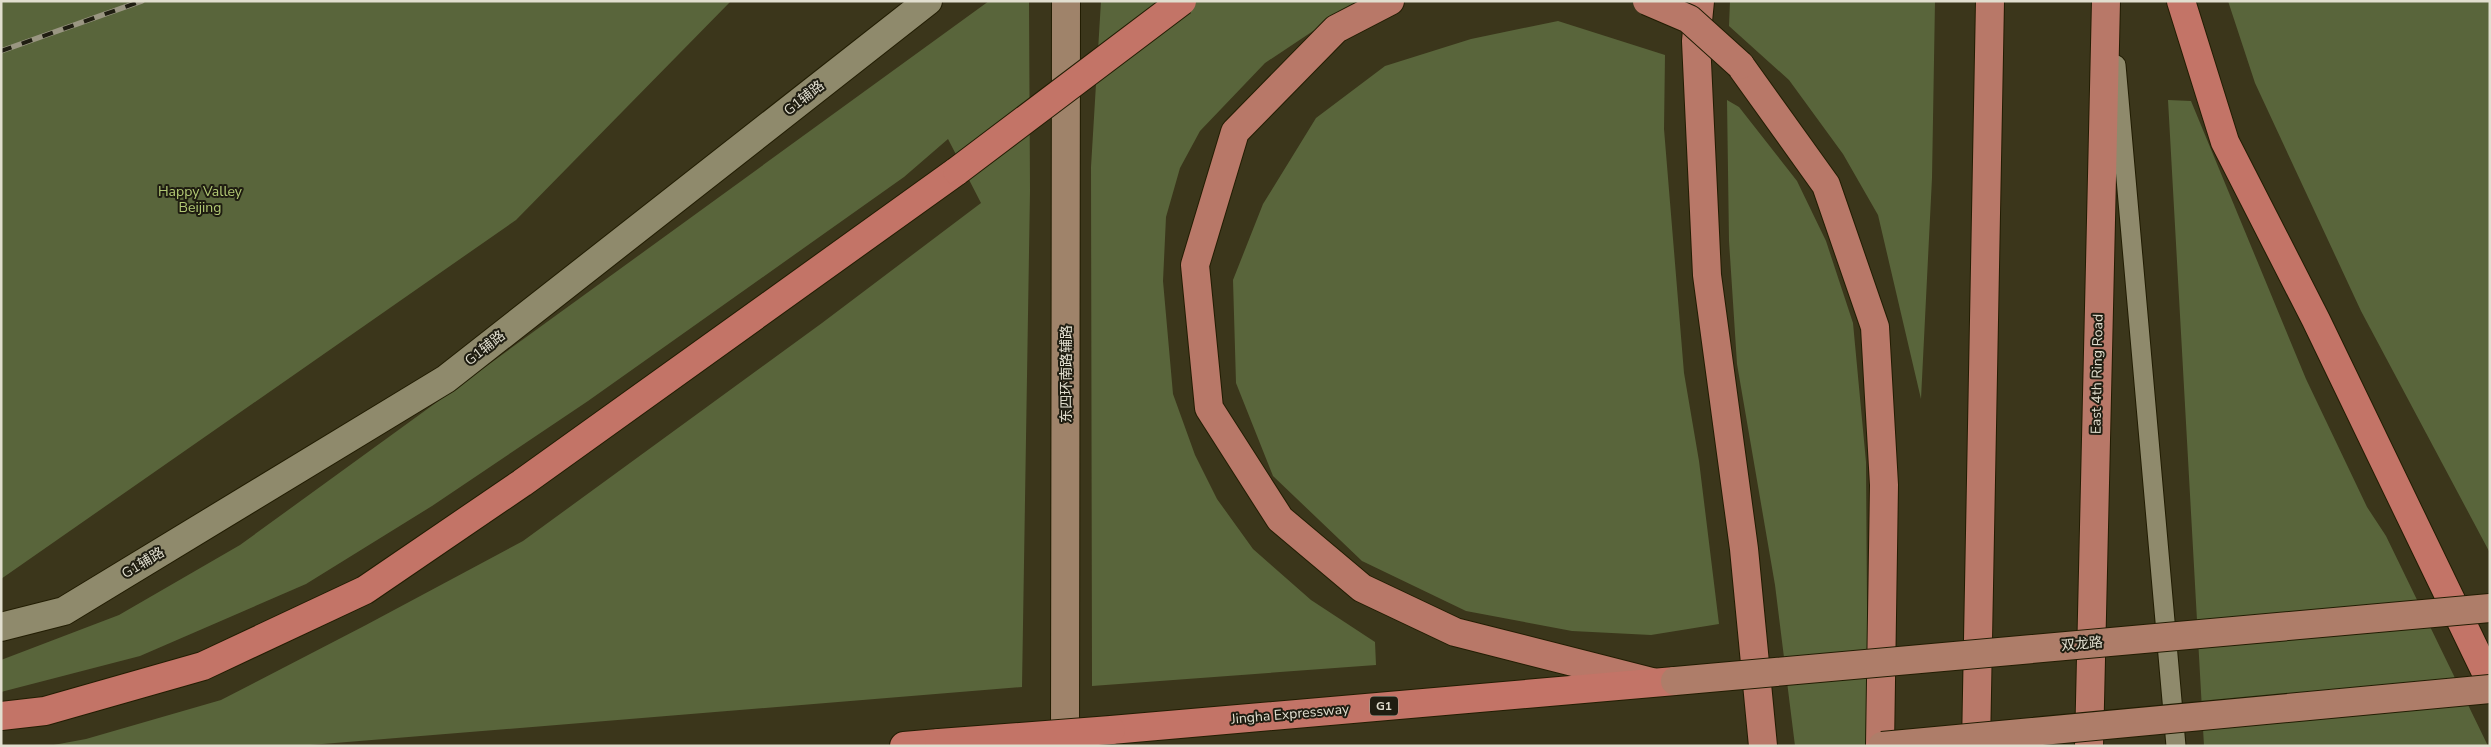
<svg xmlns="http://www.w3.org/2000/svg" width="2491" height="747" font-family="'Nunito Sans','Noto Sans SC',sans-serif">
<rect width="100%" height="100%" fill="#3b361b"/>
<path fill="#59653b" d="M1,1H731L516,220L1,579Z
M989,1L1029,2L1030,191L1022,687L298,746H48L86,739L221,700L366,625L523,541L822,323L981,203L948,139L904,177L588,401L432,506L306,584L140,656L1,692V660L119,615L240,545Z
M1101,1H1358L1265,63L1200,131L1180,168L1166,217L1163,281L1173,394L1195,455L1217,499L1253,549L1311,600L1375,642L1376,665L1092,686L1091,167Z
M1730,1H1935L1932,178L1921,399L1878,215L1843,154L1789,80L1729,26Z
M2228,1H2490V553L2361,311L2255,83Z
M1558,21L1665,55L1664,129L1684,373L1699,461L1719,624L1651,635L1572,631L1466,611L1362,561L1273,476L1236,383L1233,280L1263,204L1316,118L1385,66L1471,39Z
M1727,100L1739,107L1797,181L1826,241L1853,323L1866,462L1868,746H1795L1775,585L1737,364L1729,241Z
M2168,100L2191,101L2306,379L2367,507L2386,536L2488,746H2204Z"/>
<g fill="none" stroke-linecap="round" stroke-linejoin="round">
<defs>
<path id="service" d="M2116,65L2176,746"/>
<path id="tertiary" d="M1,627L64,611L446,379L928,1"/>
<path id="secondary" d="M1065,746L1066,1"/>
<path id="trunk" d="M1390,1L1336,29L1235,132L1195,265L1209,408L1280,519L1362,588L1455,632L1652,682
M1700,1L1696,41L1707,275L1744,549L1763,746
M1740,65L1826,185L1875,327L1884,485L1880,746
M1976,746L1990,1
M2089,746L2106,1"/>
<path id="motorway" d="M2181,1L2225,142L2316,320L2490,681
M1,716L45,711L203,666L365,590L522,483L957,171
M1111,730L1675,681
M904,746L939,743"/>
</defs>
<use href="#service" stroke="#221d03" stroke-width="21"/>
<use href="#tertiary" stroke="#221d03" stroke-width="30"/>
<use href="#secondary" stroke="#221d03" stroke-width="30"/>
<use href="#trunk" stroke="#221d03" stroke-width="30"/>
<use href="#motorway" stroke="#221d03" stroke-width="30"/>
<use href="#service" stroke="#8f8a6c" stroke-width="19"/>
<use href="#tertiary" stroke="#8f8a6c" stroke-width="28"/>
<use href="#secondary" stroke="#9f836a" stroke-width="28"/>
<use href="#trunk" stroke="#b87868" stroke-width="28"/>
<use href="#motorway" stroke="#c37467" stroke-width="28"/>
<defs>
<path id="rail" d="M1,51L142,1"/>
</defs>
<use href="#rail" stroke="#9a9682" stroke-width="5.5"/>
<use href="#rail" stroke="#1f1d11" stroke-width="4" stroke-dasharray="11" stroke-linecap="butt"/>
<defs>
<path id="primary-bridge" d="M1675,681L2490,608
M1882,746L2490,689"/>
<path id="trunk-bridge" d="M1647,1L1689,19L1740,65"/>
<path id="motorway-bridge" d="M957,171L1182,1
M939,743L1111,730"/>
</defs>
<use href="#primary-bridge" stroke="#221d03" stroke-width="30" stroke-linecap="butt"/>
<use href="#trunk-bridge" stroke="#221d03" stroke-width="30" stroke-linecap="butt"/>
<use href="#motorway-bridge" stroke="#221d03" stroke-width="30" stroke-linecap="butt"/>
<use href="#primary-bridge" stroke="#ae7d69" stroke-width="28"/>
<use href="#trunk-bridge" stroke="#b87868" stroke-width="28"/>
<use href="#motorway-bridge" stroke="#c37467" stroke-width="28"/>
</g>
<g text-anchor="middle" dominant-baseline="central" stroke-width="4" stroke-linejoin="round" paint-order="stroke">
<rect fill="#1f1d11" stroke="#a7a496" stroke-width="1" x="1370" y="696.5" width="28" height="19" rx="4"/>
<g font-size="12" font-weight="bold" fill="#e1decf">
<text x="1384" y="706">G1</text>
</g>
<g font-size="14" fill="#e1decf" stroke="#1f1d11">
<text transform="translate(804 98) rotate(-38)">G1辅路</text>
<text transform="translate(485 348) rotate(-38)">G1辅路</text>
<text transform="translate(1066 374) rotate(-90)">东四环南路辅路</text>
<text transform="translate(2097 374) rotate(-89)">East 4th Ring Road</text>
<text transform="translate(143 563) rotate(-31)">G1辅路</text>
<text transform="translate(2082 644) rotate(-5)">双龙路</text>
<text transform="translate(1290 714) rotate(-5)">Jingha Expressway</text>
</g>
<g font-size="14" fill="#b3ca75" stroke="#1f1d11">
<text x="200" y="191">Happy Valley<tspan x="200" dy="16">Beijing</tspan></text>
</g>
</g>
<rect width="2491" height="747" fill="none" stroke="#e1decf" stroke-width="5"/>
</svg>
